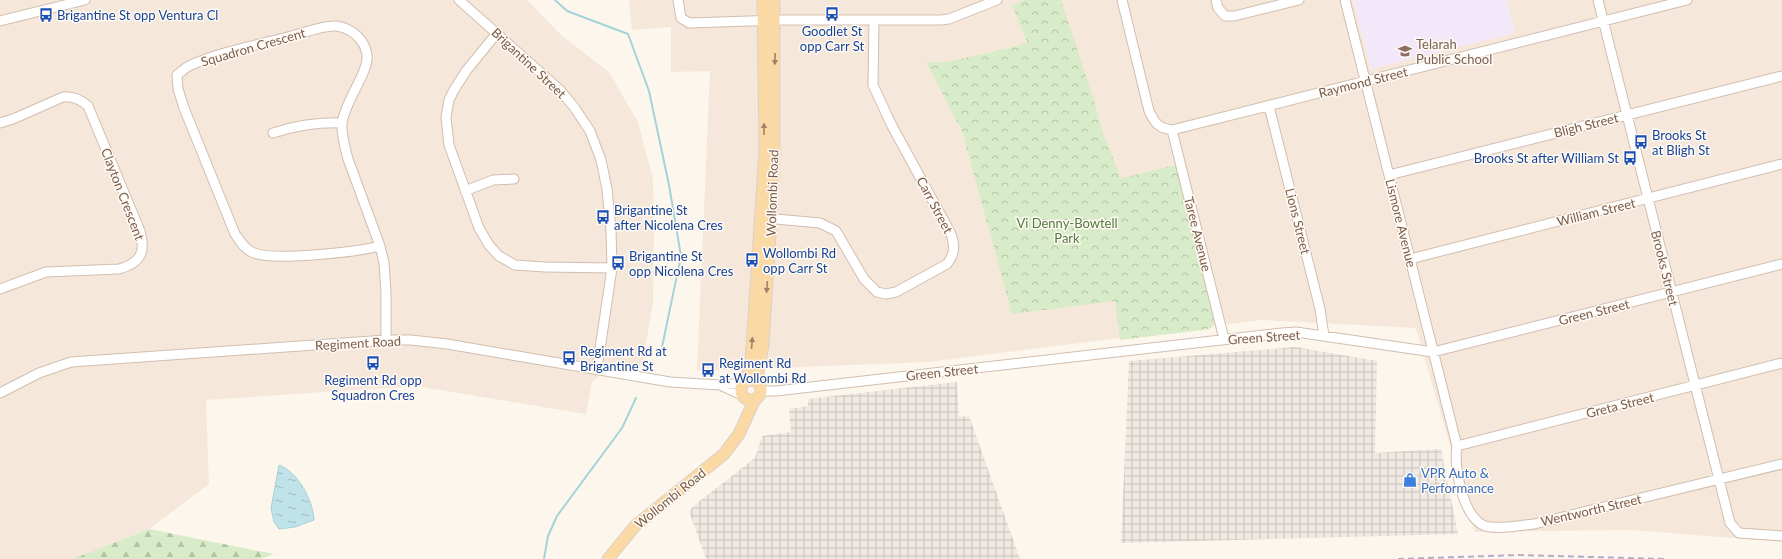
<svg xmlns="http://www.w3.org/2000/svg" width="1782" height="559" font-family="Lato,sans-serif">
<defs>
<pattern id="industrial-grid" width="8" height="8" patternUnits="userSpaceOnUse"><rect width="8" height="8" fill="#efe9e4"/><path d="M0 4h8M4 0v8" fill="none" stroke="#c7c0bb"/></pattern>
<pattern id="forest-firs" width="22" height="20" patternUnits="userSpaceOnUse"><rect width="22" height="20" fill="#d8ecc9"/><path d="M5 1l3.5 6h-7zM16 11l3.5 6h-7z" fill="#b4c2a5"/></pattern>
<pattern id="park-crowns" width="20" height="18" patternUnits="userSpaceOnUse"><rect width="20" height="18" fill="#d8ecc9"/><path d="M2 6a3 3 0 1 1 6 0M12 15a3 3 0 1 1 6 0" fill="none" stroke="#b4c2a5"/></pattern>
<pattern id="water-ripples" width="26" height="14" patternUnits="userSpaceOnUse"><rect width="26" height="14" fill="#bfe3e8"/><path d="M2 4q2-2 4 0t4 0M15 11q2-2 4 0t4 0" fill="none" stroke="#a0bbbe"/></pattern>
</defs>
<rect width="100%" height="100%" fill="#fdf6ec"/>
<path fill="#f5e8da" d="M0,0H527L561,35L609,72L638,122L653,179L654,229L653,303L642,366L614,362L592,382L586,414L416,386L206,400L209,484L149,529L74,559H0Z
M629,0H1782V542L1631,530L1475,532L1416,328L1262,320L928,362L697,371L710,71L671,72V27L632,30Z"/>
<path fill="url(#industrial-grid)" d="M1296,347L1377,361L1375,453L1441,449L1458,534L1121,543L1129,361Z
M957,382L959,417L969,416L1020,559H706L689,511L696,504L755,458L762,436L791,432L789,409L808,406V399Z"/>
<path fill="#f3e8fa" d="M1353,0H1507L1515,33L1371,69Z"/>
<path fill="url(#forest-firs)" d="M149,529L274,554L261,559H73Z"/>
<path fill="url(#park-crowns)" d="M1025,0H1061L1093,97L1102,131L1121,178L1176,165L1216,321L1210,329L1120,340L1115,301L1012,314L962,131L926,62H947L1013,47L1027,42L1012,5Z"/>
<path fill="url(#water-ripples)" stroke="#a5d3da" d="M279,465C298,472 313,500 314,520L295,527L279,529L274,522L271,508Z"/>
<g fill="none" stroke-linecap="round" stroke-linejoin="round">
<path stroke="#a5d3da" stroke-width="2" d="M555,0L567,11L628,34L649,91L669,185L681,256L662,347
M544,559L548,536L557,516L622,428L636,398"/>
<defs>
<path id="minor" d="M459,0L559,89L574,107L590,131L601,160L607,189L611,230L612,268L597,369
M678,0L681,18L689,23L781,20H941L949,19L997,0
M1122,0L1149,111C1155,123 1158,128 1172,130L1687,0
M1216,0L1218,8L1225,16H1234L1299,0
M1345,0L1457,446C1453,466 1463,518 1485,526C1498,530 1521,525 1534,524L1782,464
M1598,0L1730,523L1739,533L1782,536
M0,21L85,0
M497,33L466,71L454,90L449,100L446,117L449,145L479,228L489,245L499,256L515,265L545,267L612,268
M1269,106L1320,309L1324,336
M0,123L13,119L63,97C73,96 80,99 88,106L140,231C146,252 141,263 119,269L46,272L0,289
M1172,130L1224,339
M273,133C295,126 318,122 342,123
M1389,175L1782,76
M465,191L493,180L514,179
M765,218L820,223L836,231L864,279L877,292L886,294L896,292L947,264C955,254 955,246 951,234L891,124L873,85L874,20
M380,246C357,252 274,261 254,253C245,250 240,241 235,234L184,108L178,89L177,75C181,72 185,68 189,66C218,52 263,44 295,35C306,32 325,25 336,26C352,28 365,40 367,55C369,72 345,101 342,123C341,134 345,148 348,159L380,246L384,263L386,293V340
M1410,259L1782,164
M720,385L742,395
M761,391H776L1282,333L1296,332L1433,352L1782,264
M0,393L39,373L71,362L386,340H411L447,344L670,382L720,385L744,383
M1457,446L1782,363"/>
<path id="major" d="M741 390a10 10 0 1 1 20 0a10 10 0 1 1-20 0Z
M746,381L751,362L765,150L763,0
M759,385L758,372L763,344L771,219L774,150V0
M608,559L635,526L724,454L739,434L755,399"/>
</defs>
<use href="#minor" stroke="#d1beb0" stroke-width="11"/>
<use href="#major" stroke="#dad1cd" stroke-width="13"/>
<use href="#minor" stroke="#fff" stroke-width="9"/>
<use href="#major" stroke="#fbd9a5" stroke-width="11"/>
<path stroke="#b9a8c9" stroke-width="2" stroke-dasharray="6 4" stroke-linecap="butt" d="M1398,559L1519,555L1665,559"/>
</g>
<defs><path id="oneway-solid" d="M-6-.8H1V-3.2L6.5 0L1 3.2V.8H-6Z"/></defs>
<g fill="#a18267">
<use href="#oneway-solid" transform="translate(775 59) rotate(91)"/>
<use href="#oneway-solid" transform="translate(764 129) rotate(-90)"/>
<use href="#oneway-solid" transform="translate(767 287) rotate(94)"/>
<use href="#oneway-solid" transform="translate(752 343) rotate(-86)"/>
</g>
<defs>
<symbol id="bus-bare" viewBox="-9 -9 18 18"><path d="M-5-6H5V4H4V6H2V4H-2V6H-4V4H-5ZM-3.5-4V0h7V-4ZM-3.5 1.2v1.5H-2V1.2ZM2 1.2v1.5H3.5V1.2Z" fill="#1a4fb4" stroke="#fffaf3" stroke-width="2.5" paint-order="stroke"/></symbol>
<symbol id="school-bare" viewBox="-9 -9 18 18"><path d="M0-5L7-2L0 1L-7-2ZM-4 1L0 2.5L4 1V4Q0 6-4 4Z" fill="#8d6e63" stroke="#fffaf3" stroke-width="2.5" paint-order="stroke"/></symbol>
<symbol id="shop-bare" viewBox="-9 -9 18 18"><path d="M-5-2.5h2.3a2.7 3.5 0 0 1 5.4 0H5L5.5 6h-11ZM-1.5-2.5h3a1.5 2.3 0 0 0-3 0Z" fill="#3f7fe0" stroke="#fffaf3" stroke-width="2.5" paint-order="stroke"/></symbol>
</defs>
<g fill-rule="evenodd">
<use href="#bus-bare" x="822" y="4" width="20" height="20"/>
<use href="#bus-bare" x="36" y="5" width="20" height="20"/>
<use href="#school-bare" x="1395" y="41" width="20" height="20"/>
<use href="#bus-bare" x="1631" y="132" width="20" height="20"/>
<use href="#bus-bare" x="1620" y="148" width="20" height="20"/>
<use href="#bus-bare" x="593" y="207" width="20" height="20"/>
<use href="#bus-bare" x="742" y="250" width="20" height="20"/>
<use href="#bus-bare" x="608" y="253" width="20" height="20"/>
<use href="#bus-bare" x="559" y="348" width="20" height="20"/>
<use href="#bus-bare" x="363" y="353" width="20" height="20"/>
<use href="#bus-bare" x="698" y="360" width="20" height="20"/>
<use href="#shop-bare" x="1400" y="470" width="20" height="20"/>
</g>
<g text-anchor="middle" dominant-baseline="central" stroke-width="3" stroke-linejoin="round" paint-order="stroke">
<g font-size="13" fill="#164399" stroke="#fffaf3" text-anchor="start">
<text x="57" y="15">Brigantine St opp Ventura Cl</text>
<text x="832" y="31" text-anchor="middle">Goodlet St<tspan x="832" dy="15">opp Carr St</tspan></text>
<text x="1652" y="135">Brooks St<tspan x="1652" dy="15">at Bligh St</tspan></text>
<text x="1619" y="158" text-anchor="end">Brooks St after William St</text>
<text x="614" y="210">Brigantine St<tspan x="614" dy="15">after Nicolena Cres</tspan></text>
<text x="763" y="253">Wollombi Rd<tspan x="763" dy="15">opp Carr St</tspan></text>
<text x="629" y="256">Brigantine St<tspan x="629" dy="15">opp Nicolena Cres</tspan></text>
<text x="580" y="351">Regiment Rd at<tspan x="580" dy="15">Brigantine St</tspan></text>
<text x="719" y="363">Regiment Rd<tspan x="719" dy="15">at Wollombi Rd</tspan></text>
<text x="373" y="380" text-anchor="middle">Regiment Rd opp<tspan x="373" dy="15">Squadron Cres</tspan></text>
</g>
<g font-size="13" fill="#785e54" stroke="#fffaf3" text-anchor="start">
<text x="1416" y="44">Telarah<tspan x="1416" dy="15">Public School</tspan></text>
</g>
<g font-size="13" fill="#7a5c4d" stroke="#fffaf3">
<text transform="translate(253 47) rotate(-16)">Squadron Crescent</text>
<text transform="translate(529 63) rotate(43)">Brigantine Street</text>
<text transform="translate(1363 82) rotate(-14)">Raymond Street</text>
<text transform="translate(1586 125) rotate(-14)">Bligh Street</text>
<text transform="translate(772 193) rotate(-88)">Wollombi Road</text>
<text transform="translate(123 194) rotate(69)">Clayton Crescent</text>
<text transform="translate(935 205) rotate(62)">Carr Street</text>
<text transform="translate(1596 212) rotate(-14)">William Street</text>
<text transform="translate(1298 221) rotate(76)">Lions Street</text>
<text transform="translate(1401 223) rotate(76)">Lismore Avenue</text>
<text transform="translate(1198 234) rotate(76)">Taree Avenue</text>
<text transform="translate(1665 268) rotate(76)">Brooks Street</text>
<text transform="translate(1594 312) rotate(-14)">Green Street</text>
<text transform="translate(1264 337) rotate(-4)">Green Street</text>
<text transform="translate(358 343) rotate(-3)">Regiment Road</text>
<text transform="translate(942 372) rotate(-6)">Green Street</text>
<text transform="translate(1620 405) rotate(-14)">Greta Street</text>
<text transform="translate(670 498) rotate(-39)">Wollombi Road</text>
<text transform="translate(1591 510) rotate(-13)">Wentworth Street</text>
</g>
<g font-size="13" fill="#537a41" stroke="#fffaf3">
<text x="1067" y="223">Vi Denny-Bowtell<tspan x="1067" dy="15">Park</tspan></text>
</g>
<g font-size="13" fill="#366cbe" stroke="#fffaf3" text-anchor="start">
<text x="1421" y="473">VPR Auto &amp;<tspan x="1421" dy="15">Performance</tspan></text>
</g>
</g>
</svg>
